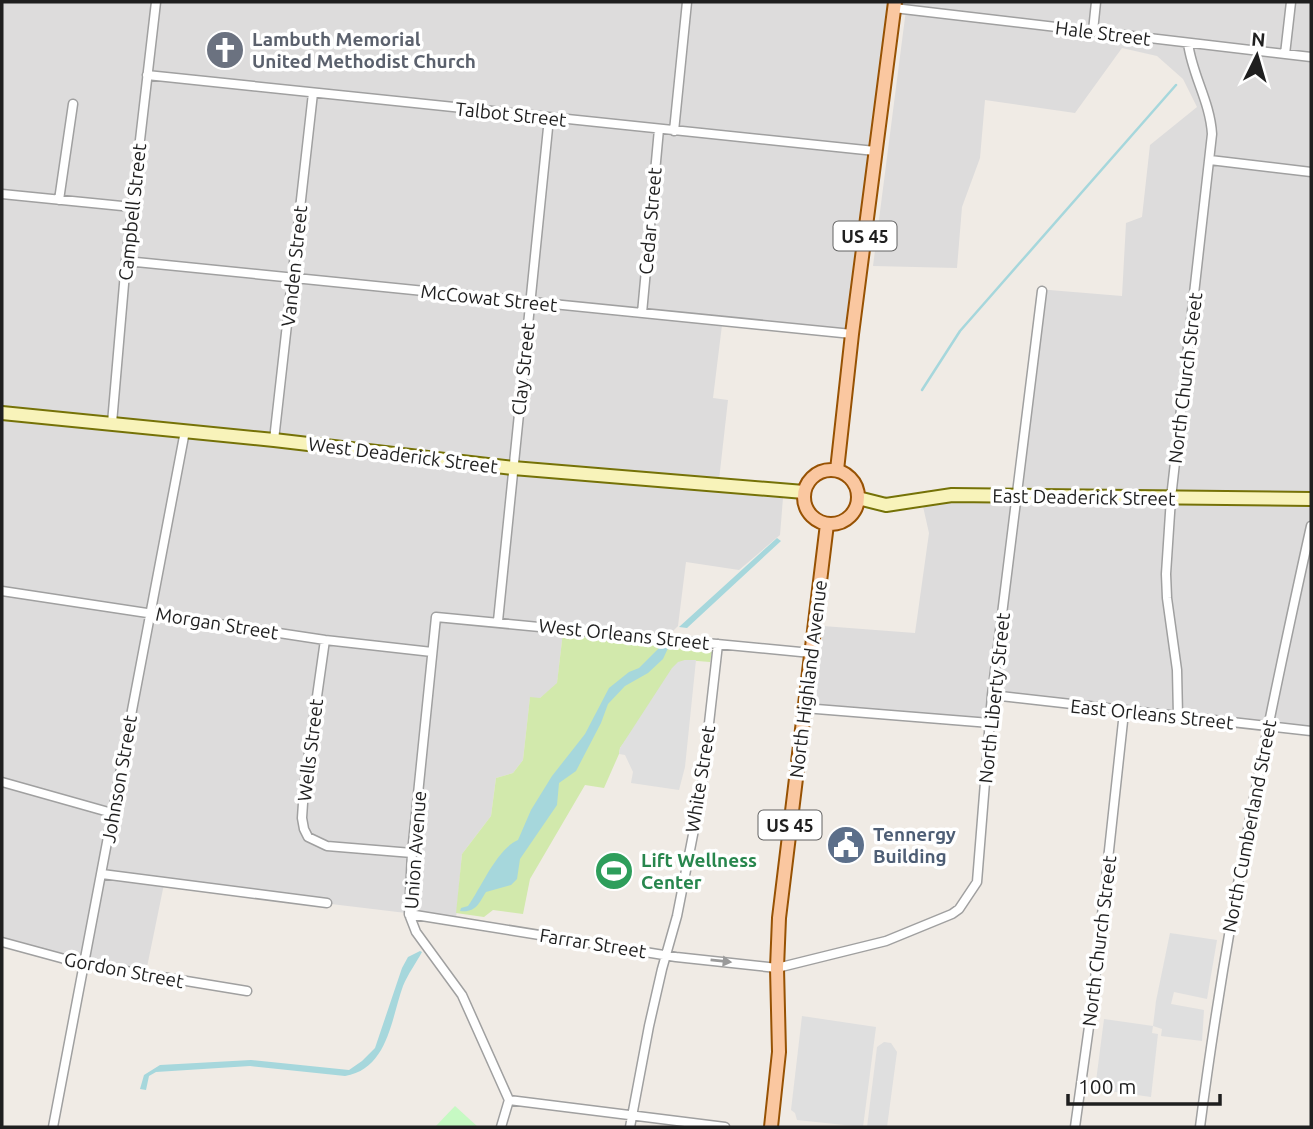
<svg xmlns="http://www.w3.org/2000/svg" width="1313" height="1129" font-family="Ubuntu,sans-serif">
<rect width="100%" height="100%" fill="#f0ebe5"/>
<path fill="#dddcdc" d="M2,2H889L846,330L723,317L713,398L728,400L719,480L2,409Z
M907,2H1311V729L990,690L986,722L815,705L823,626L915,633L929,533L922,502L1013,498L1037,289L1122,296L1126,223L1142,217L1150,145L1197,107L1183,79L1157,56L1122,48L1075,113L985,100L980,158L962,207L957,268L873,266Z
M2,419L783,498L780,535L739,570L686,562L678,626L661,643L563,632L557,684L540,698H530L523,760L513,773L496,778L491,816L462,854L456,919L164,884L146,972L78,958L2,937Z"/>
<path fill="#d2e9ac" d="M563,632L705,646L712,652L710,662L685,660L620,748L619,754L604,788L585,785L530,879L523,914L493,910L484,917L456,913L462,854L491,816L496,778L513,773L523,760L530,697L540,698L557,683Z"/>
<path fill="#c6f9c3" d="M455,1106L478,1127H435Z"/>
<path fill="#dfdfdf" d="M685,660H696L685,767L679,790L631,783L633,772L625,755L619,754L620,748L672,668L678,662Z
M1170,933L1217,940L1207,999L1174,992L1171,1004L1204,1010L1202,1041L1161,1036L1162,1029L1153,1026L1152,1033L1158,1034L1151,1097L1095,1089L1104,1019L1153,1026L1156,1001Z
M802,1016L876,1027L863,1127L797,1120L795,1113L791,1110Z
M884,1042L891,1043L897,1052L887,1127H867L877,1047Z"/>
<path fill="#a6d7dc" d="M777,538L781,541L687,628L679,627Z
M662,645L669,646L663,659L648,673L625,686L608,704L601,723L576,771L559,783L557,805L520,859L517,879L511,885L486,892C479,903 476,913 460,911L461,908L468,906C482,886 497,849 518,840L531,810L552,776L585,734L609,688L629,672L639,668Z
M420,951L422,952C416,963 408,974 403,986C391,1019 388,1069 345,1076L250,1066L156,1072L149,1076L146,1090L140,1089L144,1075L160,1065L251,1060L349,1070L362,1061L375,1048L402,968L408,957Z"/>
<g fill="none" stroke-linecap="round" stroke-linejoin="round">
<path stroke="#a6d7dc" stroke-width="2.5" d="M922,390L960,331L1176,85"/>
<defs>
<path id="street" d="M894,8L1311,57
M1093,31L1096,2
M1285,54L1291,2
M147,75L875,151
M674,131L687,2
M1210,160L1311,172
M2,194L132,207
M59,200L73,104
M126,261L852,334
M642,313L659,129
M112,423L126,261L156,2
M274,440L313,93
M2,591L325,640L432,652
M498,621L549,118
M325,640L304,788L302,818L304,829L308,837L327,846L412,853
M992,695L1311,731
M804,708L990,723
M1178,716L1177,670L1167,598L1166,574L1171,498L1212,134C1210,101 1192,75 1188,43
M2,782L112,813
M102,874L327,903
M409,914L676,957L777,968L886,941L952,914L959,909L977,882L992,695L1042,291
M2,942L83,964L247,991
M509,1100L462,995L416,932L409,914L412,853L436,617L811,653
M509,1100L725,1127
M53,1127L185,431
M501,1127L509,1100
M630,1127L649,1026L662,969L677,916L701,794L718,644
M1075,1127L1093,998L1124,712
M1200,1127C1226,925 1267,725 1311,526"/>
<path id="secondary" d="M2,413L274,440L513,468L804,492
M858,498L886,505L952,495L1311,499"/>
<path id="primary" d="M804 497a27 27 0 1 1 54 0a27 27 0 1 1-54 0Z
M837,470L852,334L895,2
M771,1127L779,1052L777,968L779,918L827,524"/>
</defs>
<use href="#street" stroke="#a0a0a0" stroke-width="11"/>
<use href="#secondary" stroke="#757207" stroke-width="16"/>
<use href="#primary" stroke="#975203" stroke-width="16"/>
<use href="#street" stroke="#fff" stroke-width="8"/>
<use href="#secondary" stroke="#f8f3ba" stroke-width="12"/>
<use href="#primary" stroke="#fac7a0" stroke-width="12"/>
</g>
<defs><path id="oneway-solid" d="M-6-.8H1V-3.2L6.5 0L1 3.2V.8H-6Z" transform="scale(1.75)"/></defs>
<use fill="#9a9a9a" href="#oneway-solid" transform="translate(721 961) rotate(6)"/>
<defs>
<symbol id="church-disc" viewBox="-11 -11 22 22"><circle r="9.5" fill="#6b7280" stroke="#fff"/><path d="M-1.2-6h2.4v3.5h3.3v2.4h-3.3V6h-2.4V-.1h-3.3v-2.4h3.3Z" fill="#fff"/></symbol>
<symbol id="civic-disc" viewBox="-11 -11 22 22"><circle r="9.5" fill="#5c6f8a" stroke="#fff"/><path d="M-.6-6.5H3V-4.5H.6V-3L4-1V1h2V6H-6V1h2V-1L-.6-3ZM-1.2 2.5V6h2.4V2.5Z" fill="#fff"/></symbol>
<symbol id="stadium-disc" viewBox="-11 -11 22 22"><circle r="9.5" fill="#2e9e5b" stroke="#fff"/><path d="M0-5a6.5 5 0 1 0 0 10a6.5 5 0 1 0 0-10ZM-3.5-1.8h7v3.6h-7Z" fill="#fff"/></symbol>
</defs>
<g fill-rule="evenodd">
<use href="#church-disc" x="203" y="28" width="44" height="44"/>
<use href="#civic-disc" x="824" y="823" width="44" height="44"/>
<use href="#stadium-disc" x="592" y="849" width="44" height="44"/>
</g>
<g text-anchor="middle" dominant-baseline="central" stroke-width="7" stroke-linejoin="round" paint-order="stroke">
<g fill="#fff" stroke="#626262" stroke-width="2">
<rect x="833.5" y="221.5" width="63" height="29" rx="5"/>
<rect x="758.5" y="810.5" width="63" height="29" rx="5"/>
</g>
<g font-size="18" font-weight="bold" fill="#1f1f1f">
<text x="865" y="236">US 45</text>
<text x="790" y="825">US 45</text>
</g>
<g font-size="19" fill="#1f1f1f" stroke="#fff">
<text transform="translate(1103 33) rotate(7)">Hale Street</text>
<text transform="translate(511 114) rotate(6)">Talbot Street</text>
<text transform="translate(132 212) rotate(-84)">Campbell Street</text>
<text transform="translate(650 221) rotate(-85)">Cedar Street</text>
<text transform="translate(294 266) rotate(-84)">Vanden Street</text>
<text transform="translate(489 298) rotate(6)">McCowat Street</text>
<text transform="translate(523 369) rotate(-84)">Clay Street</text>
<text transform="translate(1185 378) rotate(-83)">North Church Street</text>
<text transform="translate(403 455) rotate(7)">West Deaderick Street</text>
<text transform="translate(1084 497) rotate(1)">East Deaderick Street</text>
<text transform="translate(217 623) rotate(9)">Morgan Street</text>
<text transform="translate(624 634) rotate(6)">West Orleans Street</text>
<text transform="translate(808 679) rotate(-83)">North Highland Avenue</text>
<text transform="translate(994 698) rotate(-84)">North Liberty Street</text>
<text transform="translate(1152 714) rotate(6)">East Orleans Street</text>
<text transform="translate(310 750) rotate(-83)">Wells Street</text>
<text transform="translate(119 779) rotate(-80)">Johnson Street</text>
<text transform="translate(700 779) rotate(-81)">White Street</text>
<text transform="translate(1249 826) rotate(-79)">North Cumberland Street</text>
<text transform="translate(415 850) rotate(-86)">Union Avenue</text>
<text transform="translate(1099 941) rotate(-83)">North Church Street</text>
<text transform="translate(593 943) rotate(9)">Farrar Street</text>
<text transform="translate(124 970) rotate(11)">Gordon Street</text>
</g>
<g font-size="19" font-weight="bold" fill="#5b616d" stroke="#fff" text-anchor="start">
<text x="252" y="39">Lambuth Memorial<tspan x="252" dy="22">United Methodist Church</tspan></text>
</g>
<g font-size="19" font-weight="bold" fill="#4e5e75" stroke="#fff" text-anchor="start">
<text x="873" y="834">Tennergy<tspan x="873" dy="22">Building</tspan></text>
</g>
<g font-size="19" font-weight="bold" fill="#27864d" stroke="#fff" text-anchor="start">
<text x="641" y="860">Lift Wellness<tspan x="641" dy="22">Center</tspan></text>
</g>
</g>
<rect width="1313" height="1129" fill="none" stroke="#1f1f1f" stroke-width="7"/>
<g transform="translate(1257 56) rotate(5)" stroke="#ffffff" stroke-width="5" paint-order="stroke">
<path d="M0-5L12 26L0 18L-12 26Z" fill="#1f1f1f"/>
<text y="-10" font-size="19" font-weight="bold" text-anchor="middle" fill="#1f1f1f">N</text>
</g>
<path d="M1068 1094v10h152v-10" fill="none" stroke="#1f1f1f" stroke-width="3.5"/>
<text x="1078" y="1094" font-size="21" fill="#1f1f1f" stroke="#ffffff" stroke-width="5" paint-order="stroke">100 m</text>
</svg>
